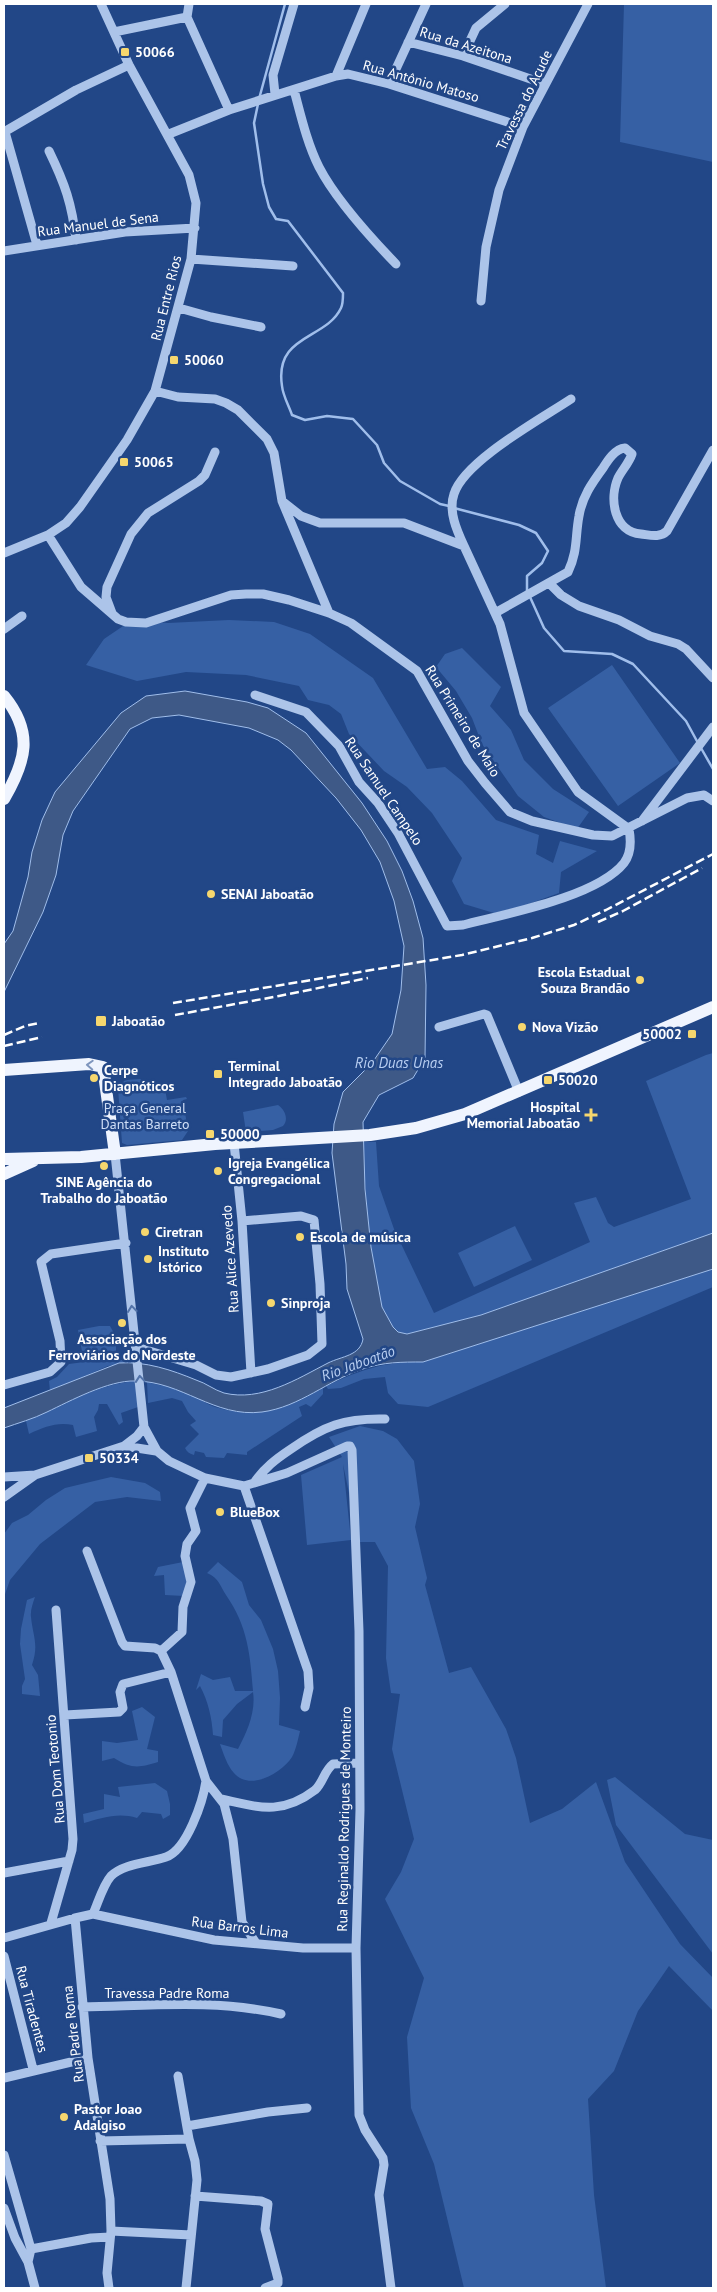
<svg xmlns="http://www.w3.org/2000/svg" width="717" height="2292" font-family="'PT Sans',sans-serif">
<rect width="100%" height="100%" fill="#224787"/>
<path fill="#3660a4" d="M624,4H713V162L620,142Z
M132,620L168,623L229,620L274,622L310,634L373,678L427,769L445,767L462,781L496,820L539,835L536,854L553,863L560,841L597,851L561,872L559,893L520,907L494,913L464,904L452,881L462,858L432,813L407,787L384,771L349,734L341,714L329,705L308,700L299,686L246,675L186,672L137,681L86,665L104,639Z
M462,648L501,687L490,706L511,730L524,760L553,789L589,812L577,829L544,817L518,796L482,744L472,718L456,691L436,667L445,654Z
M612,665L680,763L618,806L548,708Z
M713,1053V1233L481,1315L407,1334C400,1333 395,1331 390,1325C380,1311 379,1293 376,1277C368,1232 364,1188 364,1142H376L379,1186L394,1229L434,1313L590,1242L574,1203L596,1197L608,1223L614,1227L691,1199L646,1081L706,1055Z
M140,1079L165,1089L167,1100L186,1097L187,1099L183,1100L188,1131L182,1140L127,1145L122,1143L118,1088L125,1080Z
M278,1105C285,1110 289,1119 283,1126L273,1130L246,1132L243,1112Z
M515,1226L532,1260L474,1287L458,1253Z
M713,1269V1287L428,1407L398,1404L388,1393L385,1377L364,1379L341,1388L328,1389L326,1386C363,1369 382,1362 423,1362Z
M99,1326H110L116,1337V1355L119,1360H133L134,1362L108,1366L50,1391L49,1381L57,1377L69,1364L84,1362L78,1330Z
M136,1381L138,1407L121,1413L123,1422L119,1425L107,1404H99L98,1410L94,1417L97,1431L76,1437L73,1425C56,1422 45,1427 29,1434L26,1421C61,1406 97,1384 136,1381Z
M147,1382C163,1386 180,1389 195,1396C202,1400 208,1405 215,1407C255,1420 288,1406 323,1388V1394L311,1407L306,1404L299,1407L302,1416L247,1452V1455L227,1453L224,1458L206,1457L204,1453L195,1451L194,1455C190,1454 187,1452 185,1448L199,1434L190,1425L196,1421L188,1412L182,1401L172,1398L148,1403Z
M360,1426L383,1431L397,1439L414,1461L420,1504L415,1527L427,1578L425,1585L449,1673L471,1667L506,1729L516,1758L530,1823L562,1809L596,1782L625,1862L680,1944L713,1978V2011L669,1966L638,2011L614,2071L588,2099L594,2195L606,2288H464L434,2164L411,2108L407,2037L424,1978L385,1899L401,1872L414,1839L392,1749L400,1694L391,1693L386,1658L388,1566L375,1542H359L343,1464L351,1540L307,1545L301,1475L342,1457L329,1437Z
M111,1477L145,1483L160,1492L161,1501L127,1497L95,1502L40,1544L10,1580L4,1597V1534L12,1523L28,1515L46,1500L65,1488Z
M183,1562L188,1581L184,1596L165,1595L164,1575L154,1576L158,1567Z
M218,1562L242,1582L249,1605L261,1620L273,1649L278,1671L280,1698L279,1725L300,1731C298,1739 296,1750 292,1757C283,1771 259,1786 242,1779C229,1773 224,1755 220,1744L238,1749C247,1732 256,1712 253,1692L237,1704L223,1720L222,1737L213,1735C212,1718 208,1701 200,1686L196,1690L201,1674L213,1680L230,1677L235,1691H253C250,1654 248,1627 226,1595C220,1586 219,1578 207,1573Z
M35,1597C33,1603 30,1611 31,1617C33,1637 39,1644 32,1665L38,1675L40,1696L22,1694V1686L25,1679L20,1644L21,1629L27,1600Z
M142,1707L155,1717L147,1749L158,1751V1762C139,1768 131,1769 114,1758L102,1761V1741L117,1743L138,1740L132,1711Z
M615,1777L685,1834L713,1840V1954L616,1825L607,1780Z
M155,1783L167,1791L170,1804V1815L163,1819L161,1814L142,1812L137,1818C118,1812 102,1818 84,1823L83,1814L104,1809V1794L120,1797L118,1787Z"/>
<path fill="#3e5987" stroke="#a0beeb" d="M185,691L247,702L268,708L306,733L362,803L387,841L402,871L413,901L423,938L426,985L425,1058L413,1078L379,1095L363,1122L365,1189L371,1247L382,1307L393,1327L398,1332L407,1334L481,1315L713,1233V1269L423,1362C402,1362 383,1362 363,1369C328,1380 300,1407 262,1412C214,1418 182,1381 135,1381C109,1380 70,1401 47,1412C33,1419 18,1423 4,1428V1408L119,1363C145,1361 172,1370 196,1380C206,1383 214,1390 224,1393C261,1402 297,1379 328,1363C342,1356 360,1356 363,1339L347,1289L346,1264L332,1153L334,1124L343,1092L372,1063L392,1034L401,990L404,946L394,901L380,862L361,830L336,798L291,750L278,740L249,728L179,715L152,718L130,729L73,811L63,835L56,875L43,912L4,992V944L13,931L28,877L32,852L42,820L55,792L121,713L146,696Z"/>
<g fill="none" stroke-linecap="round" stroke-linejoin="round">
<path stroke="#a0beeb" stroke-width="2.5" d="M259,99L285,4
M258,104L254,123L263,184L269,207L276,219L288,221L343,293C343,298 343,304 341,308C326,340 274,334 282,386C283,396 289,406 292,415L305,420L327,416L353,419L377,445L384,463L400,481L440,504L449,506
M454,508L519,525L536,533L548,551L542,563L527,576V592
M530,597L544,628L564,651L612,654L633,664L686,721L698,743
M701,748L713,769"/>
<path stroke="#acc4e9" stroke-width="9" d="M187,17L189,4
M114,32L187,17L229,110
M408,42L463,56L545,84
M463,56L476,28L505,4
M336,76L366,4
M389,84L426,4
M294,90C301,116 307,143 319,167C336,200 370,237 396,264
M275,94L273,75L294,4
M4,132L76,90L129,65
M5,132L37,245
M169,134L229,110L336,76L348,74L389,84L523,127
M49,151C65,184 72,204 76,240
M4,251L125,232L195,228
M191,259L293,266
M481,301L486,247L499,190L523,127L588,4
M179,308L211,317L261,327
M155,391L178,397L215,399L226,403L238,410L267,439L274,453L282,501L329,613
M48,535L81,587L118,619L126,622L146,623L231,595L246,594H263L289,600L329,613L351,623L417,671L468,761L485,783L510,812L532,821L593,835L612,836L687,798L704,795L713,801
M464,546C457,531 448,511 454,494C464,461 541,419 571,399
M4,553L48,535L66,523L80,507L127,440L155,391L191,259L196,203L189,175L129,65L101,4
M549,583L561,595L579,606L619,620L650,636L678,644L686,649L713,678
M112,613L106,597L107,587L131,534L148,513L199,481L205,475L215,452
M495,613L568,572C578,551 575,537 579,516C582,497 592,483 603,468C608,460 615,449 625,448L632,454C629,463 622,470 618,478C609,499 614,532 641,534C650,535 660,538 667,531L713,450
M4,629L22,616
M255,695L306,712L339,746L359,782L378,803L398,833L447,926L463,925C505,914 597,897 624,863C631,854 631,840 629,829L578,792L524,713L500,624L464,546L404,523H320L301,516L282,501
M642,821L713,727
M439,1027L484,1014L487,1015L519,1092
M234,1143L242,1221L251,1373
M115,1154L144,1427L157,1451L169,1461L205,1478L244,1486L287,1473L347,1446H350L352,1450L359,1631L360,1810L356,1948L359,2115L365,2130L383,2158L384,2165L379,2195L391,2288
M136,1347L196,1365L216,1375L231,1377L268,1369L308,1355L322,1344L320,1284L314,1220L301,1216L242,1221
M4,1385L50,1372L61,1362L60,1341L41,1262L51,1254L126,1243
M124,1446L156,1451
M4,1477L35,1475
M254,1483C264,1468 276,1459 291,1449C324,1426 344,1418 385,1419
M244,1486L308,1671L309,1688L305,1707
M4,1497L35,1475L124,1446L137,1436L144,1427
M87,1551L122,1642L125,1646L155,1648L161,1651L171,1672L206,1781L224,1804L233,1839L242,1922L256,1943
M161,1651L182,1632L183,1607L191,1582L185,1556L187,1544L196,1531L190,1508L205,1478
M65,1715L119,1712L123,1708L120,1692L123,1684L171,1672
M221,1799C258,1807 281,1816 315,1790C323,1783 324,1771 333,1764L359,1763
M4,1873L69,1861
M93,1914L214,1940L303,1948H356
M51,1923L72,1850L73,1839L56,1610
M4,1938L75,1918
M4,1956L33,2069
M82,2007C149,2006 215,1999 281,2014
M178,2076L189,2139L195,2161L197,2180L186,2288
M4,2078L88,2058
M187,2126L268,2112L307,2108
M100,2141L189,2139
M4,2155L31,2249L28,2262L35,2288
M195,2196L261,2201L268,2204L265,2229L278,2279V2283L265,2288
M4,2208L15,2238L28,2262
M111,2231L191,2235
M31,2249L91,2238L110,2237
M109,2288L107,2273L111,2231L110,2199L88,2058L75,1918L93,1914C98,1903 103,1885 111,1876C124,1863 150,1863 166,1857C187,1850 203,1801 206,1781"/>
<path stroke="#eff4fe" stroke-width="12" d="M4,696C34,733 26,761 4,799
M4,1070L89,1064L103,1067L115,1154
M4,1159L81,1157L215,1144L370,1135L416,1128L465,1114L713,1007
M4,1174L33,1161"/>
<path stroke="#fff" stroke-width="2.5" stroke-dasharray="9 4" stroke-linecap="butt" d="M598,922L623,911L702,868
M173,1003L462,955L532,938L574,925L606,910L713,854
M175,1015L279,996L368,978
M4,1035L25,1026L39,1023
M4,1046L42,1037"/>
</g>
<defs><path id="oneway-chevron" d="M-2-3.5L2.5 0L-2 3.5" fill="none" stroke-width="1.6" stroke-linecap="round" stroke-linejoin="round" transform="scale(1.25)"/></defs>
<use stroke="#7e95bd" href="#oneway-chevron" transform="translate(90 1065) rotate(-177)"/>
<g stroke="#5273a9">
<use href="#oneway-chevron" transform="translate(132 1309) rotate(-96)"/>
<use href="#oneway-chevron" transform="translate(140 1379) rotate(-95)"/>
</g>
<g fill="#f6d76e" stroke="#224787" stroke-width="2">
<rect x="120" y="47" width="10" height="10" rx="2.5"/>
<rect x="169" y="355" width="10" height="10" rx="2.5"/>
<rect x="119" y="457" width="10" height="10" rx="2.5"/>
<circle cx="211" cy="894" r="5"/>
<circle cx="640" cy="980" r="5"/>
<rect x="95" y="1015" width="12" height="12" rx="2.5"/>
<circle cx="522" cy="1027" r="5"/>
<rect x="687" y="1029" width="10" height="10" rx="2.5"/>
<rect x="213" y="1069" width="10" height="10" rx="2.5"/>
<circle cx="94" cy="1078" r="5"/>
<rect x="543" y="1075" width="10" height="10" rx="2.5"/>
<path d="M588.5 1107.5h5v5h5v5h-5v5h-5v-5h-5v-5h5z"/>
<rect x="205" y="1129" width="10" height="10" rx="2.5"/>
<circle cx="104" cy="1166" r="5"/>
<circle cx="218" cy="1171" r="5"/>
<circle cx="145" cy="1232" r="5"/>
<circle cx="300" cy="1237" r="5"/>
<circle cx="148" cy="1259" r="5"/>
<circle cx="271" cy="1303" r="5"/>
<circle cx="122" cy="1323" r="5"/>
<rect x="84" y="1453" width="10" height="10" rx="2.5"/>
<circle cx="220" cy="1512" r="5"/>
<circle cx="64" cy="2117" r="5"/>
</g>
<g text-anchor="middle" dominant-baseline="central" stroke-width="5" stroke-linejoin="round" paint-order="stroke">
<g font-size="14" fill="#fff" stroke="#224787">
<text transform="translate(466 45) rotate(17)">Rua da Azeitona</text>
<text transform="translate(421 81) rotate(16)">Rua Antônio Matoso</text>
<text transform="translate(524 100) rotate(-64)">Travessa do Acude</text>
<text transform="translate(98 224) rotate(-7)">Rua Manuel de Sena</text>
<text transform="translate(166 298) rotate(-76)">Rua Entre Rios</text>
<text transform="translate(463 721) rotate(58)">Rua Primeiro de Maio</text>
<text transform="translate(384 791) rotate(56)">Rua Samuel Campelo</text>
<text transform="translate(230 1259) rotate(-94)">Rua Alice Azevedo</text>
<text transform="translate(55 1769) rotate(-95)">Rua Dom Teotonio</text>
<text transform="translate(344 1819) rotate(-89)">Rua Reginaldo Rodrigues de Monteiro</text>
<text transform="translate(240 1927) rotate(7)">Rua Barros Lima</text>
<text x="167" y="1993">Travessa Padre Roma</text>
<text transform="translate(32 2009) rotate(75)">Rua Tiradentes</text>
<text transform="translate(73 2034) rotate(-97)">Rua Padre Roma</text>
</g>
<g font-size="14" font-weight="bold" fill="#fff" stroke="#224787" text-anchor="start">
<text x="135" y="52">50066</text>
<text x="184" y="360">50060</text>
<text x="134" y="462">50065</text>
<text x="221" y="894">SENAI Jaboatão</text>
<text x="630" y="972" text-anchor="end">Escola Estadual<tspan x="630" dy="16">Souza Brandão</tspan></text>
<text x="112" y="1021">Jaboatão</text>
<text x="532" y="1027">Nova Vizão</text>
<text x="682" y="1034" text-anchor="end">50002</text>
<text x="228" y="1066">Terminal<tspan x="228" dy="16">Integrado Jaboatão</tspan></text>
<text x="104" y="1070">Cerpe<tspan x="104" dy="16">Diagnóticos</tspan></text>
<text x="558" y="1080">50020</text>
<text x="580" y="1107" text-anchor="end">Hospital<tspan x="580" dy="16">Memorial Jaboatão</tspan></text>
<text x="220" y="1134">50000</text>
<text x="228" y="1163">Igreja Evangélica<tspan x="228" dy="16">Congregacional</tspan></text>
<text x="104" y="1182" text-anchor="middle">SINE Agência do<tspan x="104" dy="16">Trabalho do Jaboatão</tspan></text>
<text x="155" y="1232">Ciretran</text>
<text x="310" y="1237">Escola de música</text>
<text x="158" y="1251">Instituto<tspan x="158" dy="16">Istórico</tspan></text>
<text x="281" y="1303">Sinproja</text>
<text x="122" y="1339" text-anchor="middle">Associação dos<tspan x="122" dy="16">Ferroviários do Nordeste</tspan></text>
<text x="99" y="1458">50334</text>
<text x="230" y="1512">BlueBox</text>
<text x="74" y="2109">Pastor Joao<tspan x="74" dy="16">Adalgiso</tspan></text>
</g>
<g font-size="14" fill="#d0dff7" stroke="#224787">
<text x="145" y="1108">Praça General<tspan x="145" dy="16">Dantas Barreto</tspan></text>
</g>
<g font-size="15" font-style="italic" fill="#b8cef1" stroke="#224787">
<text x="399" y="1062">Rio Duas Unas</text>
<text transform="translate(358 1363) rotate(-20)">Rio Jaboatão</text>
</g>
</g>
<rect width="717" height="2292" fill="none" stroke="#ffffff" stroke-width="10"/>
</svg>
